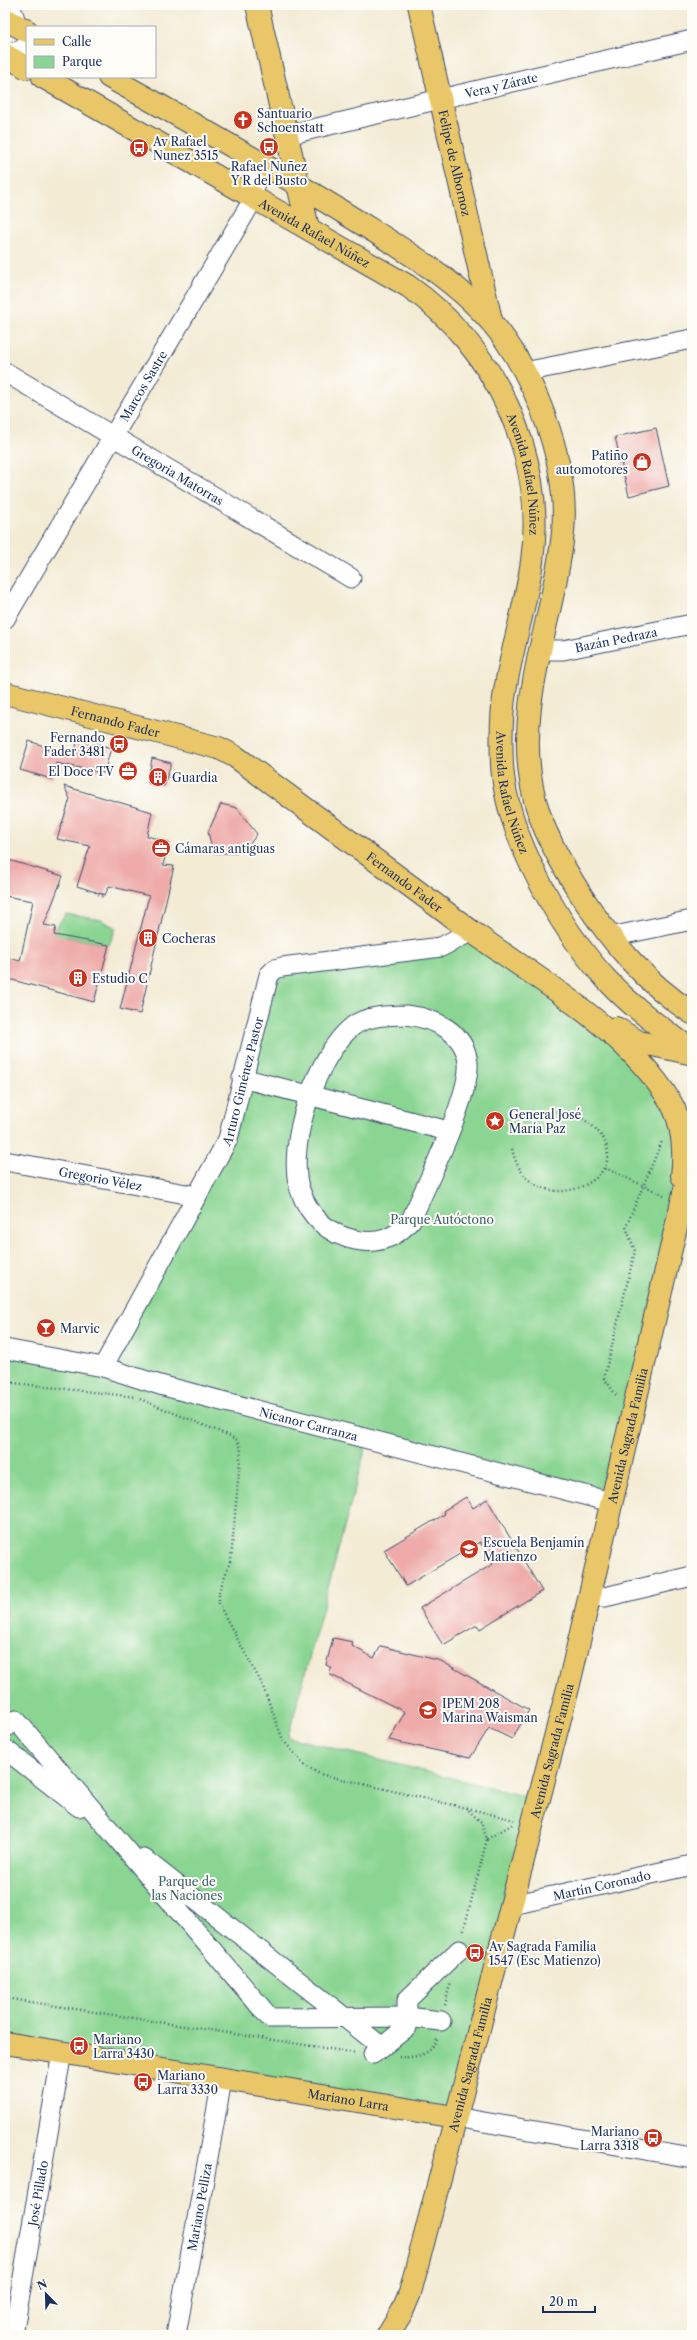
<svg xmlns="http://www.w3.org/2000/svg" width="697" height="2340" font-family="'Libre Caslon Text',serif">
<rect width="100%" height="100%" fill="#fdfcf7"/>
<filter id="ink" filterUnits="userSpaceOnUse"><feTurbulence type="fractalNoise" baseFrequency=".025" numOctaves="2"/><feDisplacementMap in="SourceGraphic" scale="8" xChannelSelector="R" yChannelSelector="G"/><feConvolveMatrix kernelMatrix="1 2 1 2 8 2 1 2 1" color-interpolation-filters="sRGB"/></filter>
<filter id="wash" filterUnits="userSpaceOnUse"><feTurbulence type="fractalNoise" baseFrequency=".012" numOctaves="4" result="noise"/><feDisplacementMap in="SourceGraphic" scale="16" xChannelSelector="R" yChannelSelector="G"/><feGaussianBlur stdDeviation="0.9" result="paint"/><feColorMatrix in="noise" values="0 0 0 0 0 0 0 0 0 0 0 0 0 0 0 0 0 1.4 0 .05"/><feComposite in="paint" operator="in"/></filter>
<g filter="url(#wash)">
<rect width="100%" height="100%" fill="#f3ebd4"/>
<path fill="#8ad592" stroke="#528278" d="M66,914L101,920L116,928L109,945L66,937L50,962L56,927Z
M472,931L572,1002L672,1104L684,1143L611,1502L368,1439L288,1737L539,1800L455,2117L5,2043V1349L103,1367L228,1139L282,967L441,947Z"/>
<g id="blocks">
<path fill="#eeaba9" d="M656,428L669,486L629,496L615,437Z
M78,738L111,748L104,773L56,763L52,779L20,770L29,741L74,756Z
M152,758L171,763L164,786L148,783Z
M64,786L152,812L147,836L169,842L163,865L174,866L140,1014L120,1009L149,896L109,886L105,895L77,886L90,846L57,839L70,799Z
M221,804L237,808L257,834L247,848L234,853H213L208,832Z
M5,859L63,876L44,925L56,927L54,935L109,945L94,1002L5,978V957L20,961L33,901L5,896Z
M466,1497L473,1508L487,1499L542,1591L480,1629L477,1625L443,1645L420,1608L493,1564L480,1542L406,1586L384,1550L445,1514L443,1511Z
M333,1638L353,1642L352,1646L374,1658L381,1646L441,1661L529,1710L512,1739L489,1728L470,1758L389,1740L405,1712L329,1674L332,1668L326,1665Z"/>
</g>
</g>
<g filter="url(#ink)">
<use href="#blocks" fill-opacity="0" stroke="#3b4b70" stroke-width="1"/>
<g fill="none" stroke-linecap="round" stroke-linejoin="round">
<defs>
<g id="minor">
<path d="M10,5L17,25"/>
<path d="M5,55L27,47"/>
<path id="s1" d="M287,135L692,40"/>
<path id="s2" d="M5,372L351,578"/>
<path d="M524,372L692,339"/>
<path id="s3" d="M5,619L254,198L255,170L242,152"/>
<path id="s4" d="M539,650H563L692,624"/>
<path d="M610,937L692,920"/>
<path d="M406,1015C433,1018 465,1031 468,1063C471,1094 425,1188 411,1220C396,1238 379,1245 355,1240C328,1234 309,1216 300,1190C285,1146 317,1054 353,1026C368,1015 388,1016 406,1015Z"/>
<path d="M242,1078L448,1131"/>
<path id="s5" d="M5,1161L197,1196"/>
<path id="s6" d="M5,1349L103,1367L160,1385L611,1502"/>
<path id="s7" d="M103,1367L228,1139L269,975L275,969L282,967L441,947L472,931"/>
<path d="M589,1596L605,1597L692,1576"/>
<path d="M5,1728L16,1720L270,2018L407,2017L441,2021"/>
<path d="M5,1749L79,1807"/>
<path d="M144,1859L382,2047"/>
<path id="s8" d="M512,1905L692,1865"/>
<path d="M373,2054L407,2027V2000L459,1950"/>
<path d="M455,2117L692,2158"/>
<path id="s9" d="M13,2335L62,2052"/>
<path id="s10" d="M176,2335L222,2080"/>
</g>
<g id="major">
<path d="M257,5L308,228"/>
<path id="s11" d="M419,5L491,320"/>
<path d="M5,19L27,31"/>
<path d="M5,55L27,68"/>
<path id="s12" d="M43,77L408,286C494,346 547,456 532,561C526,605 512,647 505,691C501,715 501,741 502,765C506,835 560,929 607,980C632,1007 662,1029 692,1050"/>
<path d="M109,77C192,123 274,169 354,219C409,253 468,286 506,341C541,392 569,470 563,532C555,617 515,700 532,787C539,826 562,865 583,898C613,944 646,983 692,1013"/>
<path id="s13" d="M5,693L219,748L236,757C315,815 393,873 471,931C540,981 625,1028 670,1101C683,1122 685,1152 682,1176"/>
<path d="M616,1028L639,1042L689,1053"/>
<path id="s14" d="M5,2043L455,2117"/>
<path id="s15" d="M388,2335L402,2312L410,2293L569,1684L692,1159"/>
</g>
</defs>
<use href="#minor" stroke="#3b4b70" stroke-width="21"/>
<use href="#major" stroke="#3b4b70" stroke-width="24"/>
<path stroke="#3b4b70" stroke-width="2.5" stroke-dasharray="1 3" stroke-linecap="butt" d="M95,892L103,897L102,892
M512,1149C531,1234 658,1172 586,1121C569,1109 549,1109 531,1117
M605,1168L664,1195
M5,1382L136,1397
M616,1395L604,1378L635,1251L626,1227L662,1141
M140,1399L230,1436L237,1440L241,1448L231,1559L219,1592V1605L262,1684L283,1740L304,1765L320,1774L466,1808L481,1822L487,1839L463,1933
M467,1808L514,1820
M487,1839L513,1824
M5,1998L356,2053
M445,2005L450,1984
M399,2057C413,2058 432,2056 437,2039"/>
<use href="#minor" stroke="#fff" stroke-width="19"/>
<use href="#major" stroke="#e9c769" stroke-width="22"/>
</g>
</g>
<defs>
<symbol id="church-disc" viewBox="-11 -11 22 22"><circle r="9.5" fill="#c8321e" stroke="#fdfcf7"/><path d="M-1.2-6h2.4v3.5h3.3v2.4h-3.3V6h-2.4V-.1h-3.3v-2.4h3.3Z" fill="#fff"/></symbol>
<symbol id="bus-disc" viewBox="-11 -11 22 22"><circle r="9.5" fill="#c8321e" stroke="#fdfcf7"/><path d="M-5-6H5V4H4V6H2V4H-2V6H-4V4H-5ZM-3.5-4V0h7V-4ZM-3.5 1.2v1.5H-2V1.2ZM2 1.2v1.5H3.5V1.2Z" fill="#fff"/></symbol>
<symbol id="shop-disc" viewBox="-11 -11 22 22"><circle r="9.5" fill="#c8321e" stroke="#fdfcf7"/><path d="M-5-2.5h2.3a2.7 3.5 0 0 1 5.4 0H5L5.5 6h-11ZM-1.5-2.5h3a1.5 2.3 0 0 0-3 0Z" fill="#fff"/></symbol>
<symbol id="office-disc" viewBox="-11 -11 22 22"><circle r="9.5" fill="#c8321e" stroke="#fdfcf7"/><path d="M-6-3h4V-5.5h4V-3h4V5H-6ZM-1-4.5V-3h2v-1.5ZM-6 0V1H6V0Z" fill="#fff"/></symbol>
<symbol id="building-disc" viewBox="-11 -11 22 22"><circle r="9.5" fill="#c8321e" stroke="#fdfcf7"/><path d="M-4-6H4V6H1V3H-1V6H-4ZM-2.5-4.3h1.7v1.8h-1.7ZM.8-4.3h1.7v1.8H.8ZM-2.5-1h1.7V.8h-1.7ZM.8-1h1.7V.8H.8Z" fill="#fff"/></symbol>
<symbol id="sight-disc" viewBox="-11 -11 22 22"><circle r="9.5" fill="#c8321e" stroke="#fdfcf7"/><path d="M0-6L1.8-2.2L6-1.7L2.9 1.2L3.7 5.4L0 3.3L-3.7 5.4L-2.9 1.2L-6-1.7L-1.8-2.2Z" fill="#fff"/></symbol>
<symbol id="bar-disc" viewBox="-11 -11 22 22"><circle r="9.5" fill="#c8321e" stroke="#fdfcf7"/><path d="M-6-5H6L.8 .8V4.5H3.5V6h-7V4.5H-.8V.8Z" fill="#fff"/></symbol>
<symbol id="school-disc" viewBox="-11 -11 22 22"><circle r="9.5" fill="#c8321e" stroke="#fdfcf7"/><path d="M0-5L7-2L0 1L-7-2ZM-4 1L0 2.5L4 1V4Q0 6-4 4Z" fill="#fff"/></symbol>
</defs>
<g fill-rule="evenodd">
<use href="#church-disc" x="232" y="109" width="22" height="22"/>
<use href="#bus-disc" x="258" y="136" width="22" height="22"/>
<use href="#bus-disc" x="128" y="137" width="22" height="22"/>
<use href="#shop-disc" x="631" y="451" width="22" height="22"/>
<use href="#bus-disc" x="108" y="733" width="22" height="22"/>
<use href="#office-disc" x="117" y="760" width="22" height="22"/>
<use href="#building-disc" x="147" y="766" width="22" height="22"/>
<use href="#office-disc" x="150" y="837" width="22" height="22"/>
<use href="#building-disc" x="137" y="927" width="22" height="22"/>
<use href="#building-disc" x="67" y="967" width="22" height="22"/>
<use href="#sight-disc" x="484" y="1110" width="22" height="22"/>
<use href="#bar-disc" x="35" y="1317" width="22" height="22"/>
<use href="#school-disc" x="458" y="1538" width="22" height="22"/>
<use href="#school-disc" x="417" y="1699" width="22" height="22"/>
<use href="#bus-disc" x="464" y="1942" width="22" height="22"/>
<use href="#bus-disc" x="68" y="2035" width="22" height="22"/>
<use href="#bus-disc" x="132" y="2071" width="22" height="22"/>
<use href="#bus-disc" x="642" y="2127" width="22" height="22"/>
</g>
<g text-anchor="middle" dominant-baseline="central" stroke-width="4" stroke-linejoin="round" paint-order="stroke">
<g font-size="12" fill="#1b2f5e" stroke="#fdfcf7">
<text stroke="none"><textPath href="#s1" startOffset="220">Vera y Zárate</textPath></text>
<text stroke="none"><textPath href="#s11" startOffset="162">Felipe de Albornoz</textPath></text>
<text stroke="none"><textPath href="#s12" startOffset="313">Avenida Rafael Núñez</textPath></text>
<text stroke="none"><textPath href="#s3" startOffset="271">Marcos Sastre</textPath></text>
<text stroke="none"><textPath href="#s2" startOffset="201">Gregoria Matorras</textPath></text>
<text stroke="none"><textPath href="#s12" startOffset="649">Avenida Rafael Núñez</textPath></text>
<text stroke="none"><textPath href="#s4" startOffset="78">Bazán Pedraza</textPath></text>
<text stroke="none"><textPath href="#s13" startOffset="114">Fernando Fader</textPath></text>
<text stroke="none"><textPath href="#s12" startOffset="973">Avenida Rafael Núñez</textPath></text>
<text stroke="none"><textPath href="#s13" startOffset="450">Fernando Fader</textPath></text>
<text stroke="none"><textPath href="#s7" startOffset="320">Arturo Giménez Pastor</textPath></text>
<text stroke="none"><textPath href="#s5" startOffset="97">Gregorio Vélez</textPath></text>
<text stroke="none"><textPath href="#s6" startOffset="313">Nicanor Carranza</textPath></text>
<text stroke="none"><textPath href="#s15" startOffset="932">Avenida Sagrada Familia</textPath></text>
<text stroke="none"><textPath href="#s15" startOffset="608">Avenida Sagrada Familia</textPath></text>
<text stroke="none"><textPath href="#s8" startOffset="92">Martín Coronado</textPath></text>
<text stroke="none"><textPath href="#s15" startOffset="284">Avenida Sagrada Familia</textPath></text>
<text stroke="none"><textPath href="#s14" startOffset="348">Mariano Larra</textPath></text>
<text stroke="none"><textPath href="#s9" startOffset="144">José Pillado</textPath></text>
<text stroke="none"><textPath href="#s10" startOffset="130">Mariano Pelliza</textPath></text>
</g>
<g font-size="12" fill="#1b2f5e" stroke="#fdfcf7" text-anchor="start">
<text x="257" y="113">Santuario<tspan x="257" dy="14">Schoenstatt</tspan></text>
<text x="153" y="141">Av Rafael<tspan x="153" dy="14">Nunez 3515</tspan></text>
<text x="269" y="166" text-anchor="middle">Rafael Nuñez<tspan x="269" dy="14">Y R del Busto</tspan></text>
<text x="628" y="455" text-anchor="end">Patiño<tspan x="628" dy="14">automotores</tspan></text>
<text x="105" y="737" text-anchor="end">Fernando<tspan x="105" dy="14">Fader 3481</tspan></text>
<text x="114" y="771" text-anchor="end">El Doce TV</text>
<text x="172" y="777">Guardia</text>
<text x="175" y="848">Cámaras antiguas</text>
<text x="162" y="938">Cocheras</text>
<text x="92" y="978">Estudio C</text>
<text x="509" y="1114">General José<tspan x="509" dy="14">María Paz</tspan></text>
<text x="60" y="1328">Marvic</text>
<text x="483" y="1542">Escuela Benjamín<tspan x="483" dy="14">Matienzo</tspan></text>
<text x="442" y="1703">IPEM 208<tspan x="442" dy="14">Marina Waisman</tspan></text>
<text x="489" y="1946">Av Sagrada Familia<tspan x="489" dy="14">1547 (Esc Matienzo)</tspan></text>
<text x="93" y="2039">Mariano<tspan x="93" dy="14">Larra 3430</tspan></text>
<text x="157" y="2075">Mariano<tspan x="157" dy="14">Larra 3330</tspan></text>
<text x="639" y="2131" text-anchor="end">Mariano<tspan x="639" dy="14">Larra 3318</tspan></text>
</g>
<g font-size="12" fill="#3c616e" stroke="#fdfcf7">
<text x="442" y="1219">Parque Autóctono</text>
<text x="187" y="1881">Parque de<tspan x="187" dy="14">las Naciones</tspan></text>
</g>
</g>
<rect width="697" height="2340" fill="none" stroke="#fdfcf7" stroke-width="20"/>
<rect x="26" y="26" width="130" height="52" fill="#fdfcf7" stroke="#a3aaba"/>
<rect x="34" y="39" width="20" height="6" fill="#e9c769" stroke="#a3aaba"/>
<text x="62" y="46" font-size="12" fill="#1b2f5e">Calle</text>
<rect x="34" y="56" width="20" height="12" fill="#8ad592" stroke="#a3aaba"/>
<text x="62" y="66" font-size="12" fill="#1b2f5e">Parque</text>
<g transform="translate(46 2294) rotate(337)" stroke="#fdfcf7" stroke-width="3" paint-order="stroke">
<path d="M0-3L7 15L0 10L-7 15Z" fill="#1b2f5e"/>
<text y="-6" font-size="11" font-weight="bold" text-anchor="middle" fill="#1b2f5e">N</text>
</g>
<path d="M543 2306v6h52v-6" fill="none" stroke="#1b2f5e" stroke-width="2"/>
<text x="549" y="2306" font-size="12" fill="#1b2f5e" stroke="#fdfcf7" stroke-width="3" paint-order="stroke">20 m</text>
</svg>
